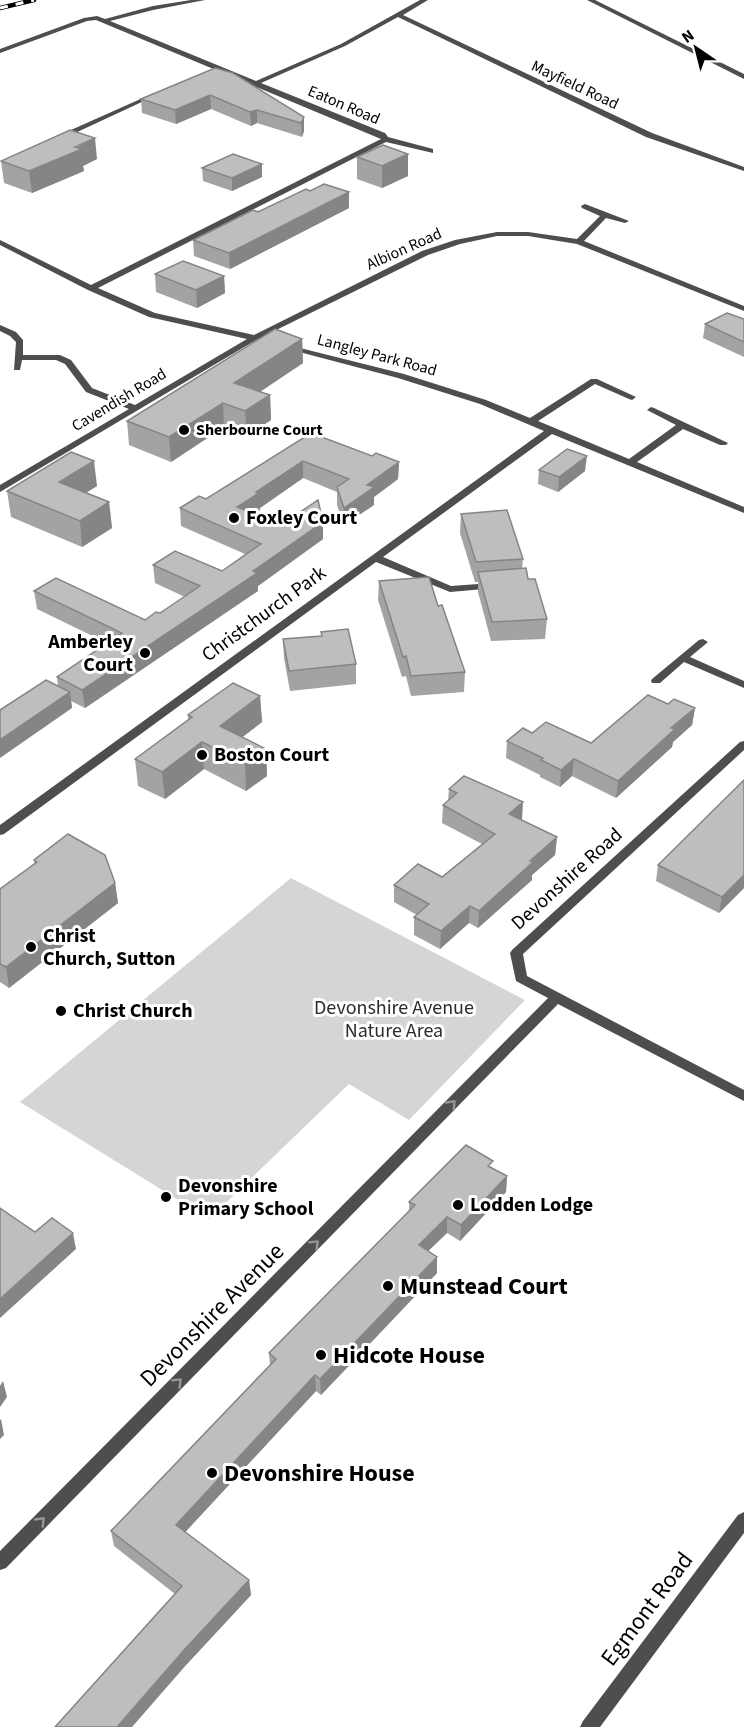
<svg xmlns="http://www.w3.org/2000/svg" width="744" height="1727" font-family="'Source Sans 3',sans-serif">
<rect width="100%" height="100%" fill="#fff"/>
<path fill="#d5d5d5" d="M291,878L525,1000L409,1120L349,1084L209,1219L20,1102Z"/>
<g fill="none" stroke-linecap="round" stroke-linejoin="round">
<path fill="#4e4e4e" fill-rule="evenodd" d="M191,0H205L153,10L110,21L256,81L341,44L420,0H428L403,15L652,133L744,167V171L646,137L398,17L345,46L261,83L385,133L388,137L433,149V153L386,142L98,288L155,313L254,335L422,251L455,240L497,232H528L577,239L600,216L582,208L581,206L585,204L629,221L625,223L606,218L584,241L744,306V311L577,244L528,236H497L460,244L428,255L256,340L0,492V485L129,409L86,392L65,364L56,360H22L20,370H14L16,342L10,336L0,331V325L16,332L23,340V355H60L71,360L92,388L135,405L247,339L149,317L88,290L0,245V240L91,285L381,139L96,20L87,21L0,53V49L84,18L97,16L105,19L153,6Z
M587,0H595L744,74V79Z
M154,93L159,94L60,140L53,138Z
M284,344L404,374L486,400L530,418L591,379H597L636,397L632,400L629,399L595,384L538,421L629,459L676,425L647,410L651,407L654,408L728,443L726,445H720L683,429L637,462L744,507V513L552,434L383,557L451,586L492,583L496,584V588L450,592L376,562L4,834L0,835V825L544,431L480,404L398,378L284,348Z
M703,639L708,642L690,657L744,681V688L684,662L660,683H652L651,681L652,679L699,640Z
M744,741V750L523,954L527,976L744,1090V1101L558,1004L6,1568L0,1570V1551L548,998L516,981L510,953L512,950L740,742Z
M744,1512V1533L600,1727H580L583,1721L738,1515Z"/>
<defs>
<path id="rail" d="M0,8L34,0"/>
</defs>
<use href="#rail" stroke="#000" stroke-width="4.5"/>
<use href="#rail" stroke="#fff" stroke-width="3" stroke-dasharray="8" stroke-linecap="butt"/>
</g>
<path fill="#a3a3a3" d="M215,68L304,117V131L302,137L257,123L251,126L211,109L176,124L142,113L141,99Z
M408,154V176L382,188L357,179V157Z
M97,159L83,166L84,171L32,193L4,183L1,161Z
M202,168L262,177L232,191L203,181Z
M310,191L349,208L230,269L194,256L193,240Z
M155,274L224,276L225,293L197,308L156,292Z
M744,319V357L703,338L705,324Z
M302,339L303,363L259,392L270,395L271,420L247,436L224,427L171,462L129,445L127,421Z
M311,433L372,456L399,462L398,479L374,497V505L344,525L337,505V492L303,478L260,508V510L254,514L281,525L323,522V539L258,586V591L85,708L71,701L72,708L58,687L57,677L107,643L37,609L34,591L145,620L160,613L185,597L155,583L153,565L222,571L245,554L181,526L180,508L206,499Z
M539,470L585,471L558,492L538,484Z
M97,486L86,493L109,502L112,528L82,547L11,517L7,491Z
M461,514L523,559L522,569L528,579L547,619L545,639L491,641L478,592V582H475L460,533Z
M379,581L438,606L465,672L464,692L411,696L406,676L402,677L378,600Z
M321,632L356,664V684L290,691L284,658L283,639L321,636Z
M260,696L262,722L242,737L266,749L267,776L246,791L204,769L165,799L138,786L135,759L188,720V715Z
M668,704L695,708L692,725L673,742L672,747L616,798L572,776L560,787L540,777V775L506,758L507,741L532,733L591,743Z
M744,780V888L719,913L656,881L658,865Z
M449,789L522,820L557,837L555,855L532,875V880L478,928L469,923L440,949L414,935V917L417,915L394,902V885L442,877L482,844L442,823L443,805L448,801Z
M34,860L115,883L118,903L9,988L0,982V889L34,864Z
M492,1168L507,1176L506,1192L460,1241L447,1233L428,1251L437,1273L321,1395L316,1391L185,1532L249,1580L251,1595L187,1664L175,1594L114,1546L111,1531L270,1366L269,1353L409,1211V1202Z"/>
<path fill="#858585" d="M210,95L211,109L176,124L175,110Z
M257,110V123L251,126L250,112Z
M304,117V131L302,137L301,123Z
M95,138L97,159L83,166L84,171L32,193L29,171Z
M408,154V176L382,188V166Z
M262,164V177L232,191V178Z
M349,192V208L230,269L229,253Z
M224,276L225,293L197,308L196,290Z
M302,339L303,363L236,408L234,383Z
M270,395L271,420L247,436L245,411Z
M223,403L224,427L171,462L169,437Z
M587,456L585,471L558,492L559,477Z
M94,461L97,486L62,507L59,482Z
M303,461V478L260,508V510L238,525L237,507L256,492Z
M399,462L398,479L374,497V505L344,525V508L367,485Z
M109,502L112,528L82,547L80,521Z
M323,522V539L258,586V591L85,708L82,690Z
M70,692L72,708L0,758V740Z
M260,696L262,722L222,753L220,726Z
M695,708L692,725L673,742L672,747L616,798L618,781L671,728Z
M202,742L204,769L165,799L162,772Z
M266,749L267,776L246,791L245,764Z
M574,759L572,776L560,787L561,770Z
M523,802L522,820L509,814Z
M557,837L555,855L532,875V880L478,928L479,911L530,861Z
M744,875V888L719,913L722,897Z
M115,883L118,903L9,988L6,967Z
M470,906L469,923L440,949L441,931Z
M507,1176L506,1192L460,1241L461,1225Z
M447,1217V1233L418,1261L419,1245Z
M73,1233L76,1249L0,1318V1299Z
M437,1257V1273L321,1395L320,1379Z
M315,1375L316,1391L178,1540L176,1525Z
M3,1381L7,1397L0,1407V1386Z
M1,1419L4,1435L0,1439V1420Z
M249,1580L251,1595L187,1664L132,1727H117L185,1649Z"/>
<path fill="#bebebe" stroke="#858585" stroke-width="1.5" d="M215,68L233,73L304,117L301,123L257,110L250,112L210,95L175,110L141,99Z
M70,130L95,138L75,147L82,149L29,171L1,161Z
M383,145L408,154L382,166L357,157Z
M233,154L262,164L232,178L202,168Z
M324,184L349,192L229,253L193,240L253,210L258,212L306,189L310,191Z
M183,261L224,276L196,290L155,274Z
M727,313L744,319V342L705,324Z
M275,329L302,339L234,383L270,395L245,411L223,403L169,437L127,421Z
M311,433L372,456L376,453L399,462L367,485L374,487L344,508L337,487L349,479L303,461L256,492L259,493L237,507L281,525L318,500L323,522L253,571L257,573L82,690L57,677L122,633L34,591L56,578L145,620L156,612L160,613L200,586L153,565L175,551L222,571L261,544L180,508L199,496L206,499Z
M567,449L587,456L559,477L539,470Z
M71,452L94,461L59,482L109,502L80,521L7,491Z
M507,510L523,559L476,562L461,514Z
M526,568L528,579H535L547,619L492,622L478,572Z
M429,577L438,606L442,605L465,672L411,676L406,656L403,657L379,581Z
M348,629L356,664L289,671L283,639L322,636L321,632Z
M46,680L70,692L0,740V710Z
M233,683L260,696L220,726L266,749L245,764L202,742L162,772L135,759L192,717L188,715Z
M648,695L668,704L674,699L695,708L671,728L675,729L618,781L574,759L561,770L541,760L543,758L507,741L523,728L532,733L546,722L591,743Z
M464,776L523,802L509,814L557,837L530,861L533,862L479,911L470,906L441,931L414,917L429,904L394,885L418,864L442,877L495,834L443,805L457,793L449,789Z
M744,780V875L722,897L658,865Z
M68,834L105,855L115,883L6,967L0,964V889L37,862L34,860Z
M466,1145L493,1161L488,1166L507,1176L461,1225L447,1217L419,1245L437,1257L320,1379L315,1375L176,1525L249,1580L185,1649L117,1727H55L182,1586L111,1531L276,1359L269,1353L415,1205L409,1202Z
M0,1208L35,1232L52,1218L73,1233L0,1299Z"/>
<defs><path id="oneway-chevron" d="M-2-3.5L2.5 0L-2 3.5" fill="none" stroke-width="1.6" stroke-linecap="round" stroke-linejoin="round" transform="scale(1.5)"/></defs>
<g stroke="#959595">
<use href="#oneway-chevron" transform="translate(452 1104) rotate(-46)"/>
<use href="#oneway-chevron" transform="translate(315 1244) rotate(-45)"/>
<use href="#oneway-chevron" transform="translate(178 1382) rotate(-45)"/>
<use href="#oneway-chevron" transform="translate(41 1521) rotate(-46)"/>
</g>
<g fill="#000" stroke="#fff" stroke-width="2">
<circle cx="184" cy="430" r="6"/>
<circle cx="234" cy="518" r="6"/>
<circle cx="145" cy="653" r="6"/>
<circle cx="202" cy="755" r="6"/>
<circle cx="31" cy="947" r="6"/>
<circle cx="61" cy="1011" r="6"/>
<circle cx="166" cy="1197" r="6"/>
<circle cx="458" cy="1205" r="6"/>
<circle cx="388" cy="1286" r="6"/>
<circle cx="321" cy="1355" r="6"/>
<circle cx="212" cy="1473" r="6"/>
</g>
<g text-anchor="middle" dominant-baseline="central" stroke-width="6" stroke-linejoin="round" paint-order="stroke">
<g font-size="16" fill="#000" stroke="#fff">
<text transform="translate(575 85) rotate(25)">Mayfield Road</text>
<text transform="translate(344 105) rotate(23)">Eaton Road</text>
<text transform="translate(404 249) rotate(-24)">Albion Road</text>
<text transform="translate(377 355) rotate(15)">Langley Park Road</text>
<text transform="translate(119 400) rotate(-31)">Cavendish Road</text>
</g>
<g font-size="16" font-weight="bold" fill="#000" stroke="#fff" text-anchor="start">
<text x="196" y="430">Sherbourne Court</text>
</g>
<g font-size="20" font-weight="bold" fill="#000" stroke="#fff" text-anchor="start">
<text x="246" y="518">Foxley Court</text>
<text x="133" y="642" text-anchor="end">Amberley<tspan x="133" dy="23">Court</tspan></text>
<text x="214" y="755">Boston Court</text>
<text x="43" y="936">Christ<tspan x="43" dy="23">Church, Sutton</tspan></text>
<text x="73" y="1011">Christ Church</text>
<text x="178" y="1186">Devonshire<tspan x="178" dy="23">Primary School</tspan></text>
<text x="470" y="1205">Lodden Lodge</text>
</g>
<g font-size="20" fill="#000" stroke="#fff">
<text transform="translate(264 614) rotate(-36)">Christchurch Park</text>
<text transform="translate(567 879) rotate(-42)">Devonshire Road</text>
</g>
<g font-size="20" fill="#2c2c2c" stroke="#fff">
<text x="394" y="1008">Devonshire Avenue<tspan x="394" dy="23">Nature Area</tspan></text>
</g>
<g font-size="24" font-weight="bold" fill="#000" stroke="#fff" text-anchor="start">
<text x="400" y="1286">Munstead Court</text>
<text x="333" y="1355">Hidcote House</text>
<text x="224" y="1473">Devonshire House</text>
</g>
<g font-size="24" fill="#000" stroke="#fff">
<text transform="translate(212 1315) rotate(-45)">Devonshire Avenue</text>
<text transform="translate(647 1609) rotate(-53)">Egmont Road</text>
</g>
</g>
<g transform="translate(696 48) rotate(325)" stroke="#ffffff" stroke-width="4.5" paint-order="stroke">
<path d="M0-4.5L10 22L0 15L-10 22Z" fill="#000000"/>
<text y="-9" font-size="16" font-weight="bold" text-anchor="middle" fill="#000000">N</text>
</g>
</svg>
